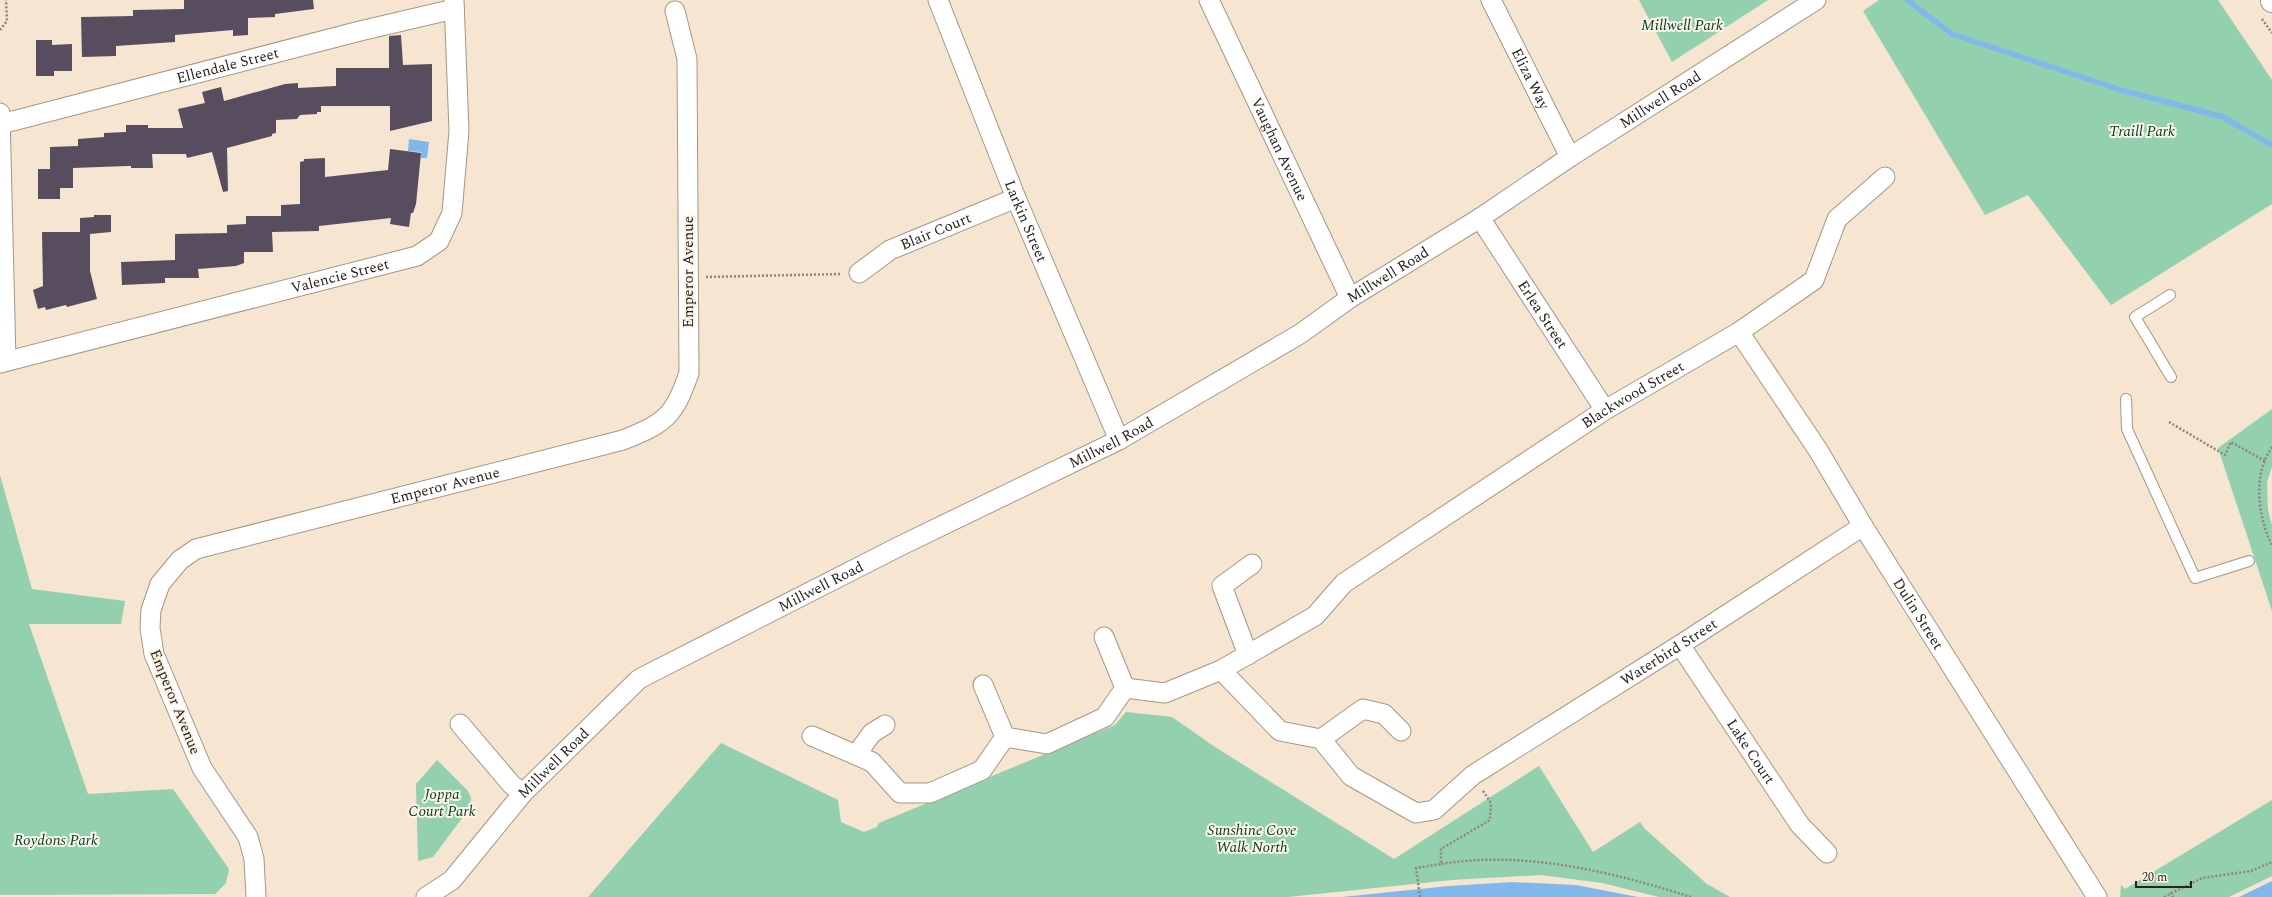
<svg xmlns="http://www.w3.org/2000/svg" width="2272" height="897" font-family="Spectral,serif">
<rect width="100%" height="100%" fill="#f5e5d1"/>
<path fill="#92d0ae" d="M1639,0H1768L1672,62Z
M1879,0H2218L2272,80V204L2111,305L2028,195L1985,215L1863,11Z
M2272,409V467L2267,482L2268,510L2272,526V611L2218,448Z
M0,475L32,589L125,601L121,624H29L88,794L173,789L229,869L226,883L215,894L0,895Z
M1126,712L1172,717L1215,747L1394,859L1539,766L1593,852L1640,822L1645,829L1707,884L1730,897H1659L1602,883L1541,875L1452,880L1288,897H588L721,743L838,800L841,822L864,832L877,827L879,823L1115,725Z
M437,760L468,791L471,798L469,809L433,857L418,861L416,784Z
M2272,800V876L2229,897H2120L2121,885L2125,889Z"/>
<path fill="#80b8ec" d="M409,139L429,142L427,158H421V152L408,151Z
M2272,881V897H2239Z
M1512,882L1576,885L1638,897H1342L1449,886Z"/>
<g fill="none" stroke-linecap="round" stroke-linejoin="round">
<path stroke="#80b8ec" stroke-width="5.5" d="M1907,0L1952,34L2121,90L2223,117L2272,145"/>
</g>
<path fill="#584d5f" d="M184,0H313L314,9L275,14V17L248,18V35L233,36V30L175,35V42L116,46V56L82,57L81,17L133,16V10L184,9Z
M401,35L403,65L432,64V121L390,131V106H321V112H317V114L300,115L297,119L276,120V133L272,134V136L227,148L228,191L223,192L212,152L187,158L186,154H152L153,168H131V166H127L73,168V188H60V199H38V169H50V147L78,146V139L104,137V133L126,132V125H148V128H183L178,109L205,103L202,92L221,87L224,101L285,84L298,83V88L336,86V68H389V36Z
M36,40H52V45L72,44V71H54V76H36Z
M390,149L421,153L416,204L413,213H411L409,227L390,224L391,218L319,226V231L272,232L273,252H244V263L236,266L198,269L199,278H165V283L122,285L121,262L175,260V234L227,233V225L246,224V216H281V205L300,204V162L304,161V159L325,158V177L388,170Z
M94,215H111V232L90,234V271L97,299L67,307L66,305L46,310L45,307L38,309L33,290L43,286L42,232H80V218L94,217Z"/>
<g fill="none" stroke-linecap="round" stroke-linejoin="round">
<defs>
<path id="lane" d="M2170,295L2135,317L2171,377
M2126,399L2127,429L2195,578L2249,561"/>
<g id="street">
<path id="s1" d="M938,0L1016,198L1119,440"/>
<path id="s2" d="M1209,0L1350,298"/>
<path id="s3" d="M1491,0L1570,157"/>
<path d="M0,113L6,361"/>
<path id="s4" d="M1,124L360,31L454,9"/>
<path id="s5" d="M1480,218L1605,410"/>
<path id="s6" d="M859,273L890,250L1016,198"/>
<path id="s7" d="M1739,332L1818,450L1863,526L2097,897"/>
<path id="s8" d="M0,363L417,256L439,241L452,213L459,131L454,0"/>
<path d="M1104,637L1125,688"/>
<path id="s9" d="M1680,645L1800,825L1827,853"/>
<path d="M1248,655L1222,586L1252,564"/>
<path id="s10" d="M1221,670L1280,731L1321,739L1351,776L1416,813L1434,810L1473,775L1680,645L1863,526"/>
<path d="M983,685L1005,737"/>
<path d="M460,724L512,785L523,793"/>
<path id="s11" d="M812,736L872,762L900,793H930L982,770L1005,737L1047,744L1105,717L1125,688L1165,693L1221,670L1315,616L1344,583L1605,410L1739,332L1814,280L1837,219L1885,177"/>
<path d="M1321,739L1363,709L1384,714L1401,731"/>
<path d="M856,755L872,733L885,725"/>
<path id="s12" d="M256,897L254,859L248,837L202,768L154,654L150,628L151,610L160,584L180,560L196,549L623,440C666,423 674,416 689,373L687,59L675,11"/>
<path id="s13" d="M426,897L452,880L523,793L639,679L900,546L1119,440L1300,334L1350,298L1480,218L1570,157L1816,0"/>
</g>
<path id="secondary" d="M2272,0V1"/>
</defs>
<use href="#lane" stroke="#a59784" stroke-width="12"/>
<use href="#street" stroke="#a59784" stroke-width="21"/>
<use href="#secondary" stroke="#a59784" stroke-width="24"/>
<path stroke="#908577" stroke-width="2.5" stroke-dasharray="2 2" stroke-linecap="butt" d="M2262,19L2272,33
M0,30L7,21L6,0
M706,277L841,274
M2169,422L2225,455L2231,442L2265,461
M2272,447C2252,476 2258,516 2272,546
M1483,791L1491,803L1490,820L1441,849V864C1523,850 1613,872 1691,897
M2171,892L2173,897
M1420,897L1416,868L1441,864
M2164,897L2202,878L2251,871L2272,862"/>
<use href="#lane" stroke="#fff" stroke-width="10"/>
<use href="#street" stroke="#fff" stroke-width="19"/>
<use href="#secondary" stroke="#fff" stroke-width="22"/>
</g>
<g text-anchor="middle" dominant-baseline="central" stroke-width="4" stroke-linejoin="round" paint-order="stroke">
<g font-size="15" font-style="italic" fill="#004128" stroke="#fdf4e8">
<text x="1682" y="25">Millwell Park</text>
<text x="2142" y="131">Traill Park</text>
<text x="442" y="794">Joppa<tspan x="442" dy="17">Court Park</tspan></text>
<text x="1252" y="830">Sunshine Cove<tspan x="1252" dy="17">Walk North</tspan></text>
<text x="56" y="840">Roydons Park</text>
</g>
<g font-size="15" fill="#29231c" stroke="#fdf4e8">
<text stroke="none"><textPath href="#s4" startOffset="234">Ellendale Street</textPath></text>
<text stroke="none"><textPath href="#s3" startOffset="88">Eliza Way</textPath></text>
<text stroke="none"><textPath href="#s13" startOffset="1482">Millwell Road</textPath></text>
<text stroke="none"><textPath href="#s2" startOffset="165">Vaughan Avenue</textPath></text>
<text stroke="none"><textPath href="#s1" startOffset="238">Larkin Street</textPath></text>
<text stroke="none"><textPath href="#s6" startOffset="88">Blair Court</textPath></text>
<text transform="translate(688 272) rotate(-90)">Emperor Avenue</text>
<text stroke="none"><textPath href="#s13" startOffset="1158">Millwell Road</textPath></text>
<text stroke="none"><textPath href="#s8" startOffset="351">Valencie Street</textPath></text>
<text stroke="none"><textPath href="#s5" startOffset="115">Erlea Street</textPath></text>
<text stroke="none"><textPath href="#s11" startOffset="974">Blackwood Street</textPath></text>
<text stroke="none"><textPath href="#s13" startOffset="834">Millwell Road</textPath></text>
<text stroke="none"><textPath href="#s12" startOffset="647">Emperor Avenue</textPath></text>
<text stroke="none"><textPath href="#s13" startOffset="510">Millwell Road</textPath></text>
<text stroke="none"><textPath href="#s7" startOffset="334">Dulin Street</textPath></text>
<text stroke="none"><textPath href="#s10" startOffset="551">Waterbird Street</textPath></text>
<text transform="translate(175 702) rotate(68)">Emperor Avenue</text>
<text stroke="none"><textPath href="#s9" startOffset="128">Lake Court</textPath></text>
<text stroke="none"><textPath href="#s13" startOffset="186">Millwell Road</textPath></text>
</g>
</g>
<path d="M2136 881v6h55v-6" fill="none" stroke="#29231c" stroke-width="2"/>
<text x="2142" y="881" font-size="12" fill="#29231c" stroke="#fdf4e8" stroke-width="3" paint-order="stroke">20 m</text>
</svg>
